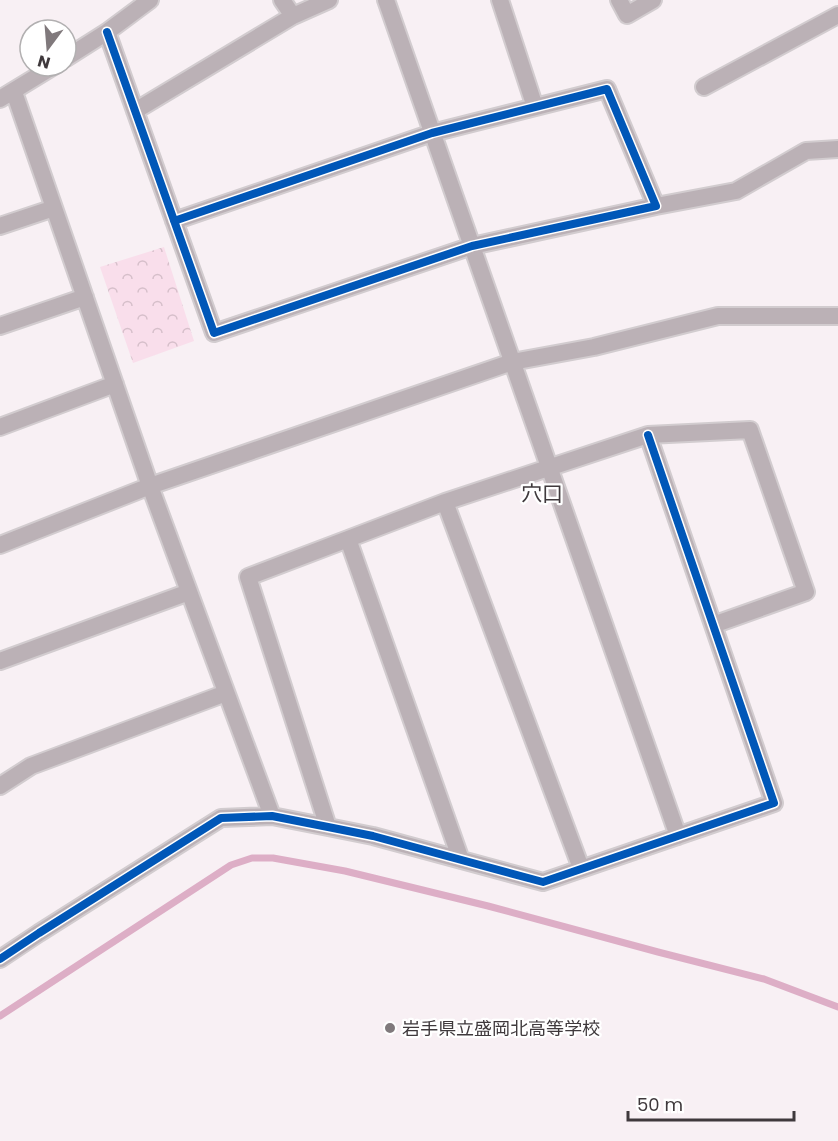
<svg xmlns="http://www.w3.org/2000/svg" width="838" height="1141" font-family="Poppins,'Noto Sans JP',sans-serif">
<defs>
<pattern id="park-crowns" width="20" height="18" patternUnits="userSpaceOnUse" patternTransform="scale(1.5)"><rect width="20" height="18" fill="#f9deeb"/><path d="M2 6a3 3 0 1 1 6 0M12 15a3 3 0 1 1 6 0" fill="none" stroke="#d6bfca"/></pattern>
</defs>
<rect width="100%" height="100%" fill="#f8f0f4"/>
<path fill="url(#park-crowns)" d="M164,247L194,341L133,363L100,267Z"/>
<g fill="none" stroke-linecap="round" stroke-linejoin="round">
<path stroke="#ddaec6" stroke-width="7" d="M0,1016L231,865L252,858H273L345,871L488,906L658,952L764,979L838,1007"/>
<defs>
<path id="minor" d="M282,0L293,16L329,0
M386,0C483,279 582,557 678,836
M500,0L535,107
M619,0L627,15L653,0
M107,32L214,333L472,246L656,206L607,89L432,133L174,221
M66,58L107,32L150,0
M704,87L838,15
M14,92L150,486L272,816
M0,99L54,66
M135,111L293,16
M656,206L736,191L806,151L838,149
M0,226L54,208
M0,326L85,297
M0,427L115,384
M445,502L581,868
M0,545L150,486L512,362L594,347L718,316H838
M0,661L189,592
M0,786L31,766L226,693
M328,827L248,577L348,539
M461,860L348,539L445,502L648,435L750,430L806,592L713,625
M0,959L39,933L221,818L272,816L328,827L373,836L543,882L774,803L648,435"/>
</defs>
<use href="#minor" stroke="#d2cccf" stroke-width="20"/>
<use href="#minor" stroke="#bbb1b6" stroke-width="16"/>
<defs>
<path id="cycleway" d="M107,32L214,333L472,246L656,206L607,89L432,133L174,221
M0,959L39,933L221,818L272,816L328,827L373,836L543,882L774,803L648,435"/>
</defs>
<use href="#cycleway" stroke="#fff" stroke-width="11"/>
<use href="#cycleway" stroke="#0057b8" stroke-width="8"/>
</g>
<circle fill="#80797c" stroke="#fff" stroke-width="2" cx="390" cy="1028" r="6"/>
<g text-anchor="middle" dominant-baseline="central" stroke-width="4.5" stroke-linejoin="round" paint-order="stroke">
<g font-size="18" fill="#3f393c" stroke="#fff" text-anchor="start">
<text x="402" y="1028">岩手県立盛岡北高等学校</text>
</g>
<g font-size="21" fill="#3f393c" stroke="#fff">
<text x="542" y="493">穴口</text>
</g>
</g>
<g transform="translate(48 48) rotate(196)"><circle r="28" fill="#ffffff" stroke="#b2b0b1" stroke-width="1.5"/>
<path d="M0-4.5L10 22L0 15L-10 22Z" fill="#80797c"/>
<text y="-9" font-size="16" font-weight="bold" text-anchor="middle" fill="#3f393c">N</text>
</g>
<path d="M628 1111v9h166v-9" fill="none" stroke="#3f393c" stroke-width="3"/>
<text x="637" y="1111" font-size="18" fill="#3f393c" stroke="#ffffff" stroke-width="4.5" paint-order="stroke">50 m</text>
</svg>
